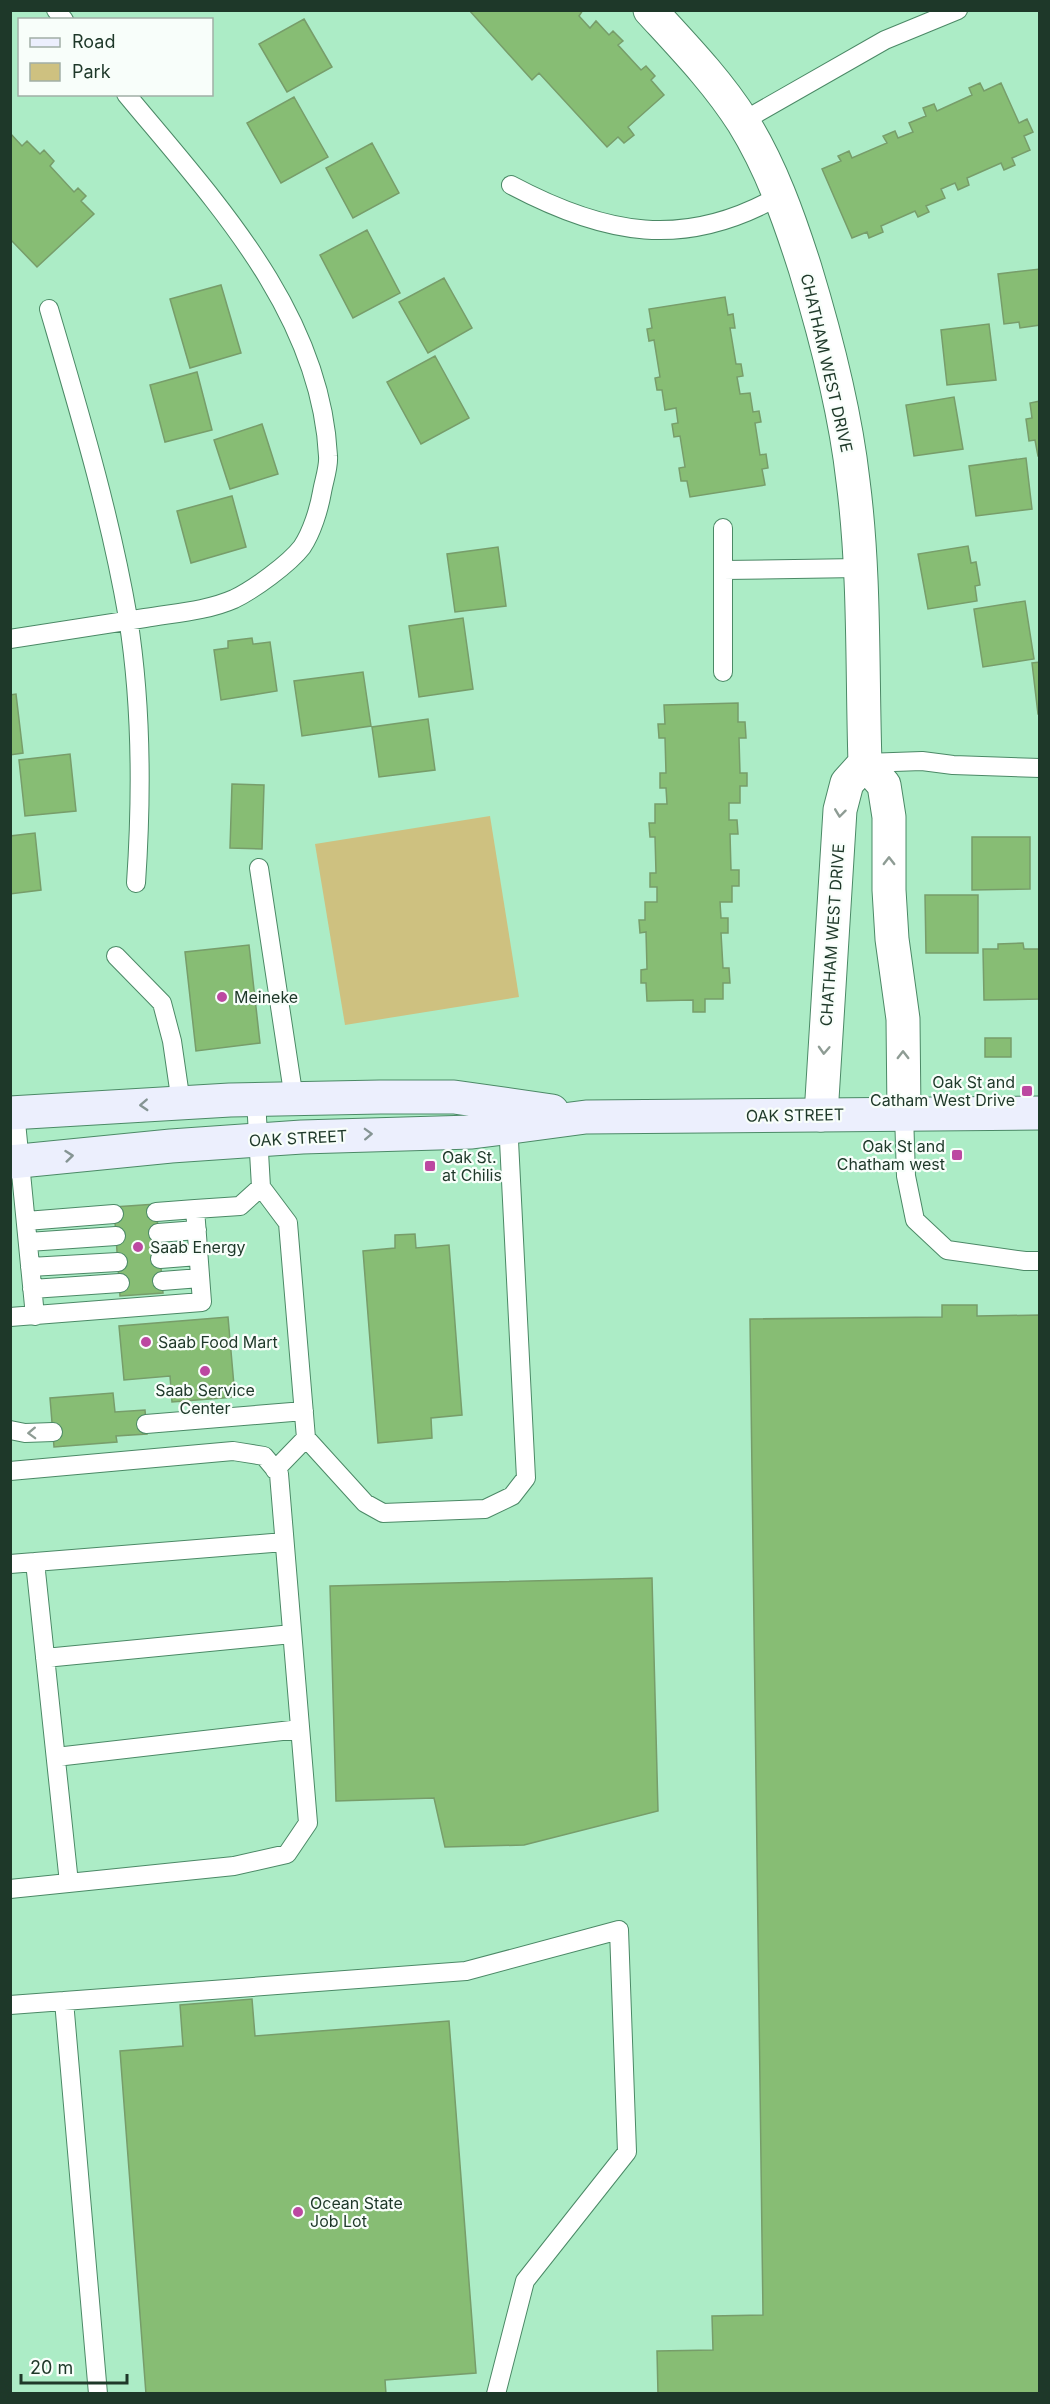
<svg xmlns="http://www.w3.org/2000/svg" width="1050" height="2404" font-family="Inter,sans-serif">
<rect width="100%" height="100%" fill="#acecc6"/>
<path fill="#cec180" d="M490,816L519,997L345,1025L315,844Z"/>
<path fill="#87bd74" stroke="#779d6a" stroke-width="1.5" d="M469,10H583L579,16L590,28L596,21L609,35L613,31L623,41L618,45L641,70L646,66L655,76L651,80L664,95L628,127L634,135L624,143L618,137L607,147L539,73L532,80Z
M304,19L332,67L287,92L259,44Z
M980,83L984,91L1001,83L1019,123L1027,119L1033,132L1024,136L1030,150L1012,158L1015,165L1004,170L1001,163L967,178L969,185L958,190L955,183L941,189L945,198L926,206L929,212L918,217L915,211L881,226L883,232L869,238L867,232L852,238L822,169L841,161L838,156L849,151L852,158L887,143L883,136L895,131L898,138L913,132L909,123L926,116L923,108L934,104L937,111L972,95L969,88Z
M294,97L328,157L281,183L247,123Z
M10,133L22,146L27,141L40,154L44,150L54,161L50,166L74,192L78,188L86,196L81,201L94,214L37,267L10,239Z
M372,143L399,193L353,218L326,168Z
M367,230L400,293L353,318L320,255Z
M1040,269V325L1020,328L1019,322L1004,324L998,274Z
M444,278L472,328L428,353L399,302Z
M221,285L241,353L190,368L170,299Z
M725,297L728,315L733,314L735,328H730L736,364H741L743,376L737,377L740,394L750,393L753,412L759,411L761,422L755,423L760,455L766,454L768,468L762,469L765,485L690,497L687,481H681L679,468L685,467L680,436L674,437L672,424L678,423L676,408L665,410L662,390H657L655,378L660,377L654,340L649,341L647,329L652,328L649,309Z
M989,324L996,380L947,385L941,330Z
M435,356L469,418L421,444L387,382Z
M197,372L212,430L165,442L150,385Z
M954,397L963,449L914,456L906,405Z
M1040,401V456H1038L1035,440L1029,441L1026,419L1032,418L1030,403Z
M262,424L278,474L230,489L214,440Z
M1026,458L1032,509L976,516L969,466Z
M232,496L246,547L191,563L177,511Z
M968,546L971,563L976,562L980,585L975,586L977,601L928,609L918,554Z
M498,547L506,606L455,612L447,554Z
M1025,601L1034,659L983,667L974,609Z
M463,618L473,689L419,697L409,626Z
M252,638L253,644L270,642L277,691L221,700L214,650L228,648V641Z
M1040,662V714H1038L1032,663Z
M363,672L371,726L302,736L294,681Z
M16,694L23,753L10,755V695Z
M738,703V722H745L746,738H739L740,773H747V786H740V803H729V820H737L738,834H730L731,870H739V886H732V902H720L721,918H728V933H721L723,968H729L730,983H723V999H705V1012H693V1000L647,1001L646,983H641V970L647,969L646,932L640,933L639,920H645V902H657V887H650V873H656L655,837H650L649,823H655V804H667L666,788H660V773H666L665,738H659L658,724H665L664,705Z
M428,719L435,770L379,777L372,727Z
M70,754L76,811L25,816L19,760Z
M232,784L264,785L262,849L230,848Z
M35,833L41,890L10,894V836Z
M972,837H1030V889L972,890Z
M925,895H978V953H926Z
M1023,943L1024,949H1040V999L984,1000L983,949H998V944Z
M249,945L260,1043L196,1051L185,952Z
M985,1038H1011V1057H985Z
M156,1204L163,1293L120,1296L114,1207Z
M415,1234L416,1248L449,1245L462,1415L431,1418L432,1438L378,1443L363,1251L395,1248V1235Z
M942,1305H977V1316L1040,1315V2394H658L657,2351L713,2350L712,2316L763,2315L750,1319L942,1317Z
M228,1317L235,1397L172,1402L170,1376L124,1380L119,1326Z
M113,1393L115,1412L145,1410L147,1434L116,1436L117,1442L54,1447L50,1398Z
M652,1578L658,1811L524,1845L445,1847L434,1798L336,1801L330,1586Z
M252,1999L255,2036L449,2021L476,2373L385,2380L386,2394H146L120,2051L183,2046L180,2005Z"/>
<g fill="none" stroke-linecap="round" stroke-linejoin="round">
<defs>
<path id="lane" d="M56,10L64,20
M743,121L885,40L958,10
M511,185C605,235 684,250 779,196
M49,309C79,411 110,513 128,618C142,706 142,795 136,883
M723,528V672
M723,570L859,568
M10,639C55,632 100,625 145,618C174,613 207,611 234,599C253,590 289,564 302,547C312,532 319,509 322,492C324,480 329,467 328,456C321,312 213,199 126,94
M865,763L922,761L953,765L1040,768
M259,868L294,1099
M116,956L162,1003L172,1041L181,1103
M256,1100L261,1187L288,1223L306,1438L275,1470
M15,1112L35,1316
M904,1114L906,1176L915,1220L947,1250L1025,1261H1040
M156,1212L195,1209
M26,1221L114,1214
M158,1233L197,1230
M28,1242L116,1236
M160,1259L198,1256
M30,1267L118,1262
M162,1281L200,1278
M32,1289L120,1283
M10,1317L202,1302L195,1209L240,1206L261,1187
M146,1424L304,1411
M10,1430L25,1433L53,1432
M306,1438L365,1503L383,1513L485,1509L512,1496L526,1478L508,1121
M10,1471L233,1451L264,1456L279,1474L308,1823L287,1854L234,1866L10,1889
M35,1562L69,1883
M10,1564L284,1542
M45,1658L292,1634
M56,1757L300,1729
M64,2001L98,2394
M10,2005L466,1971L619,1930L627,2152L525,2281L496,2394"/>
<path id="street" d="M650,10C683,46 717,81 743,122C771,167 789,218 805,268C826,337 845,409 853,481C865,573 862,670 865,763L884,785L889,817V890L892,939L903,1019L904,1114
M821,1115L840,810L847,783L865,763"/>
<path id="secondary" d="M10,1113L230,1100L380,1097H454L552,1111
M10,1162L171,1146L302,1137L472,1132L586,1117L1040,1113"/>
</defs>
<use href="#lane" stroke="#4b8966" stroke-width="20"/>
<use href="#street" stroke="#4b8966" stroke-width="35"/>
<use href="#secondary" stroke="#4b8966" stroke-width="35"/>
<use href="#lane" stroke="#fff" stroke-width="18"/>
<use href="#street" stroke="#fff" stroke-width="33"/>
<use href="#secondary" stroke="#eceffd" stroke-width="33"/>
</g>
<defs><path id="oneway-chevron" d="M-2-3.5L2.5 0L-2 3.5" fill="none" stroke-width="1.6" stroke-linecap="round" stroke-linejoin="round" transform="scale(1.5)"/></defs>
<g stroke="#8e9c94">
<use href="#oneway-chevron" transform="translate(840 813) rotate(97)"/>
<use href="#oneway-chevron" transform="translate(889 861) rotate(-90)"/>
<use href="#oneway-chevron" transform="translate(824 1050) rotate(93)"/>
<use href="#oneway-chevron" transform="translate(903 1055) rotate(-90)"/>
<use href="#oneway-chevron" transform="translate(32 1433) rotate(178)"/>
</g>
<g stroke="#859493">
<use href="#oneway-chevron" transform="translate(144 1105) rotate(177)"/>
<use href="#oneway-chevron" transform="translate(368 1134) rotate(-2)"/>
<use href="#oneway-chevron" transform="translate(69 1156) rotate(-6)"/>
</g>
<g fill="#bc48a1" stroke="#f8fefa" stroke-width="2">
<circle cx="222" cy="997" r="6"/>
<rect x="1021" y="1085" width="12" height="12" rx="3"/>
<rect x="951" y="1149" width="12" height="12" rx="3"/>
<rect x="424" y="1160" width="12" height="12" rx="3"/>
<circle cx="138" cy="1247" r="6"/>
<circle cx="146" cy="1342" r="6"/>
<circle cx="205" cy="1371" r="6"/>
<circle cx="298" cy="2212" r="6"/>
</g>
<g text-anchor="middle" dominant-baseline="central" stroke-width="4.5" stroke-linejoin="round" paint-order="stroke">
<g font-size="16" fill="#1e3829" stroke="#f8fefa">
<text transform="translate(827 363) rotate(77)">CHATHAM WEST DRIVE</text>
<text transform="translate(832 935) rotate(-86)">CHATHAM WEST DRIVE</text>
<text transform="translate(795 1115) rotate(-1)">OAK STREET</text>
<text transform="translate(298 1138) rotate(-3)">OAK STREET</text>
</g>
<g font-size="16" fill="#1e3829" stroke="#f8fefa" text-anchor="start">
<text x="234" y="997">Meineke</text>
<text x="1015" y="1082" text-anchor="end">Oak St and<tspan x="1015" dy="18">Catham West Drive</tspan></text>
<text x="945" y="1146" text-anchor="end">Oak St and<tspan x="945" dy="18">Chatham west</tspan></text>
<text x="442" y="1157">Oak St.<tspan x="442" dy="18">at Chilis</tspan></text>
<text x="150" y="1247">Saab Energy</text>
<text x="158" y="1342">Saab Food Mart</text>
<text x="205" y="1390" text-anchor="middle">Saab Service<tspan x="205" dy="18">Center</tspan></text>
<text x="310" y="2203">Ocean State<tspan x="310" dy="18">Job Lot</tspan></text>
</g>
</g>
<rect width="1050" height="2404" fill="none" stroke="#1e3829" stroke-width="24"/>
<rect x="18" y="18" width="195" height="78" fill="#f8fefa" stroke="#a1afa6" stroke-width="1.5"/>
<rect x="30" y="38" width="30" height="9" fill="#eceffd" stroke="#a1afa6" stroke-width="1.5"/>
<text x="72" y="48" font-size="18" fill="#1e3829">Road</text>
<rect x="30" y="63" width="30" height="18" fill="#cec180" stroke="#a1afa6" stroke-width="1.5"/>
<text x="72" y="78" font-size="18" fill="#1e3829">Park</text>
<path d="M21 2374v9h106v-9" fill="none" stroke="#1e3829" stroke-width="3"/>
<text x="30" y="2374" font-size="18" fill="#1e3829" stroke="#f8fefa" stroke-width="4.5" paint-order="stroke">20 m</text>
</svg>
